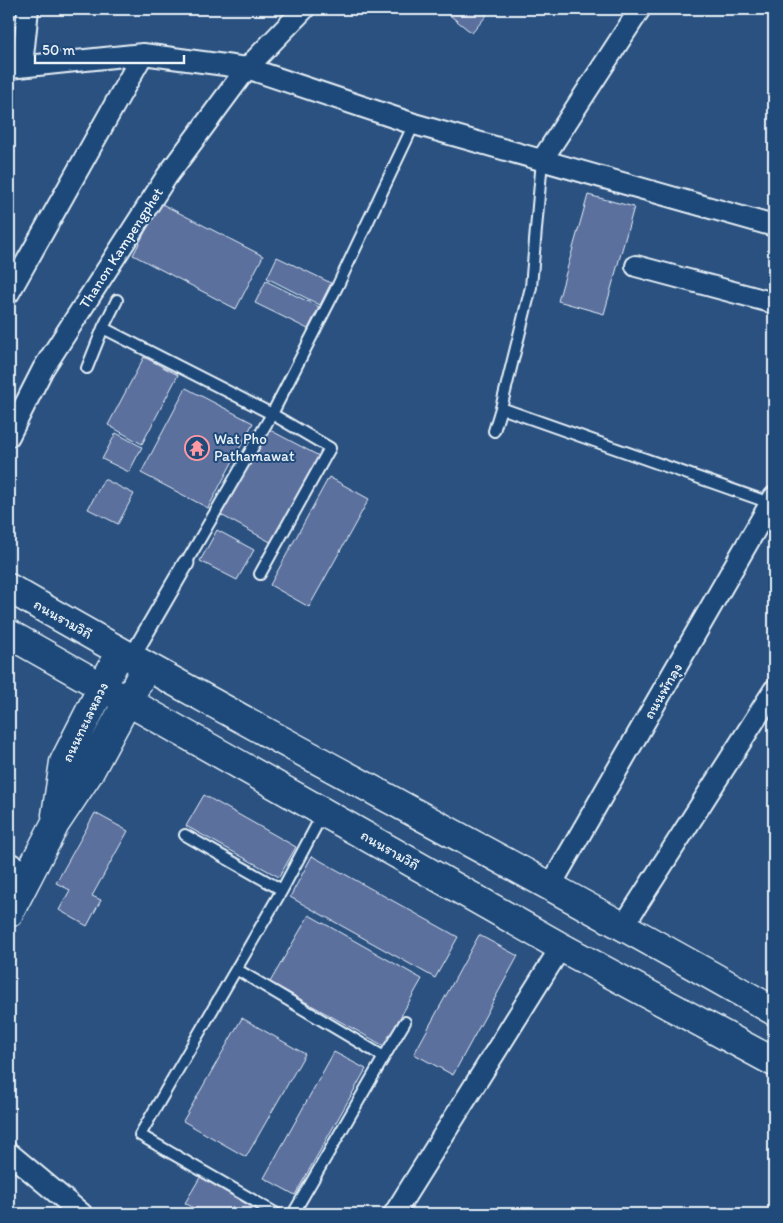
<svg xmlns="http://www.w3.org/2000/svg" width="783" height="1223" font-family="Itim,'Playpen Sans Thai',sans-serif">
<rect width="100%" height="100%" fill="#2a5180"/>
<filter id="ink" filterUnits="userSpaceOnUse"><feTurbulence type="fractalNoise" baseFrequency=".02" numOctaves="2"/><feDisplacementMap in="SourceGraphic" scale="10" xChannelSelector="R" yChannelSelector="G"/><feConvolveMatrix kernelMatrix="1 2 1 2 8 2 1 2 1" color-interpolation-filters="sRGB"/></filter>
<g filter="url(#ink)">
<path fill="#5c709e" stroke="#e8f1f8" d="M442,9H480L487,15L472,33Z
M588,195L634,207L604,314L558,301Z
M160,203L263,256L236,309L133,255Z
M277,257L331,283L320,305L267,278Z
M266,281L319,307L308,329L255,303Z
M144,357L178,375L142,444L108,425Z
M186,388L253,423L208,508L141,473Z
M268,429L321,457L274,544L221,515Z
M116,433L142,447L129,472L102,459Z
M329,477L369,499L309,607L270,585Z
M104,479L134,494L118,524L88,509Z
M217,530L254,550L237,580L200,561Z
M204,795L296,847L279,877L186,826Z
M95,813L128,831L92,896L101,900L87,926L59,910L70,890L56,883Z
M312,856L458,937L435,978L290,897Z
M309,915L422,979L384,1046L270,982Z
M479,935L518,956L453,1075L414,1054Z
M242,1018L305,1054L246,1157L183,1121Z
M334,1052L366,1069L295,1195L264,1178Z
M202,1174L254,1205L248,1214H204L185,1203Z"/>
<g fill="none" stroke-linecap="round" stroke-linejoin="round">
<defs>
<path id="service" d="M542,160L531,287L501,408L770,503
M103,328L272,414L330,448L260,574
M87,368L103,328L117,300
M494,431L501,408
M186,563L272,414L338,285L414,124
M185,835L282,890
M236,969L384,1057L293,1214
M384,1057L405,1022
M277,1214L140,1135L282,890L323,813"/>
<path id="pedestrian" d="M131,658L186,563"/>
<path id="minor" d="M22,66L28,9
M9,68L143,54L247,68L414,124L774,226
M542,160L640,9
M636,266L774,303
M9,293L143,54
M9,436L43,369L167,176L247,68L304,9
M9,863L29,874
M551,885L774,497
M624,925L774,690
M9,1153L82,1214
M394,1214L561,947"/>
<path id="secondary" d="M56,815L64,762L120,652
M9,913L55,824L89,773L146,667"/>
<path id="primary" d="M9,588C261,734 521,866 774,1011
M9,634L561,947L774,1062"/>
</defs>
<use href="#service" stroke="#e8f1f8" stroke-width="14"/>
<use href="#pedestrian" stroke="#e8f1f8" stroke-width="19"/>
<use href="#minor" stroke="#e8f1f8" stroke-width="24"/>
<use href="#secondary" stroke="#e8f1f8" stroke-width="31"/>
<use href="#primary" stroke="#e8f1f8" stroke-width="31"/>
<use href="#service" stroke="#1f4a7a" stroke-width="10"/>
<use href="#pedestrian" stroke="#1f4a7a" stroke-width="15"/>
<use href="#minor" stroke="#1f4a7a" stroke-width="20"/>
<use href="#secondary" stroke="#1f4a7a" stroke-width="28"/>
<use href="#primary" stroke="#1f4a7a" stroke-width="28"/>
</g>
</g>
<defs>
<symbol id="temple-ring" viewBox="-11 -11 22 22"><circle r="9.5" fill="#1f4a7a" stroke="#ff9aa2" stroke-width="1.5"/><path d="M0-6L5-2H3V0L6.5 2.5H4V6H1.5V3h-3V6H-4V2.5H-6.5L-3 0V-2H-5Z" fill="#ff9aa2"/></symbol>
</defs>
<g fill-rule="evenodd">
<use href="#temple-ring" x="183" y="434" width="28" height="28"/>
</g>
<g text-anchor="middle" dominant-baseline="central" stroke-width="4" stroke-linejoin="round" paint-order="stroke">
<g font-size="15" fill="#e8f1f8" stroke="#1f4a7a">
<text transform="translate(121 248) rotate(-57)">Thanon Kampengphet</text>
<text transform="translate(63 619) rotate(30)">ถนนรามวิถี</text>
<text transform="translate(663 691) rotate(-60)">ถนนพัทลุง</text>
<text transform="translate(85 722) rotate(-64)">ถนนทะเลหลวง</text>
<text transform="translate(390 850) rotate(30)">ถนนรามวิถี</text>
</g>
<g font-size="15" fill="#e8f1f8" stroke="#1f4a7a" text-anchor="start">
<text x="214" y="439">Wat Pho<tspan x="214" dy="17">Pathamawat</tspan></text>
</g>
</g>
<rect width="783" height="1223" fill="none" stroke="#1f4a7a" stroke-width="30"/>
<rect x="15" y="15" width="753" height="1193" fill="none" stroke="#e8f1f8" stroke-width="2" filter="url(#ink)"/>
<path d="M35 55v8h149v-8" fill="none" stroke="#e8f1f8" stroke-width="2.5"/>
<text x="42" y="55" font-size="15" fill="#e8f1f8" stroke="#1f4a7a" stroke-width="4" paint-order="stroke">50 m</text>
</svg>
